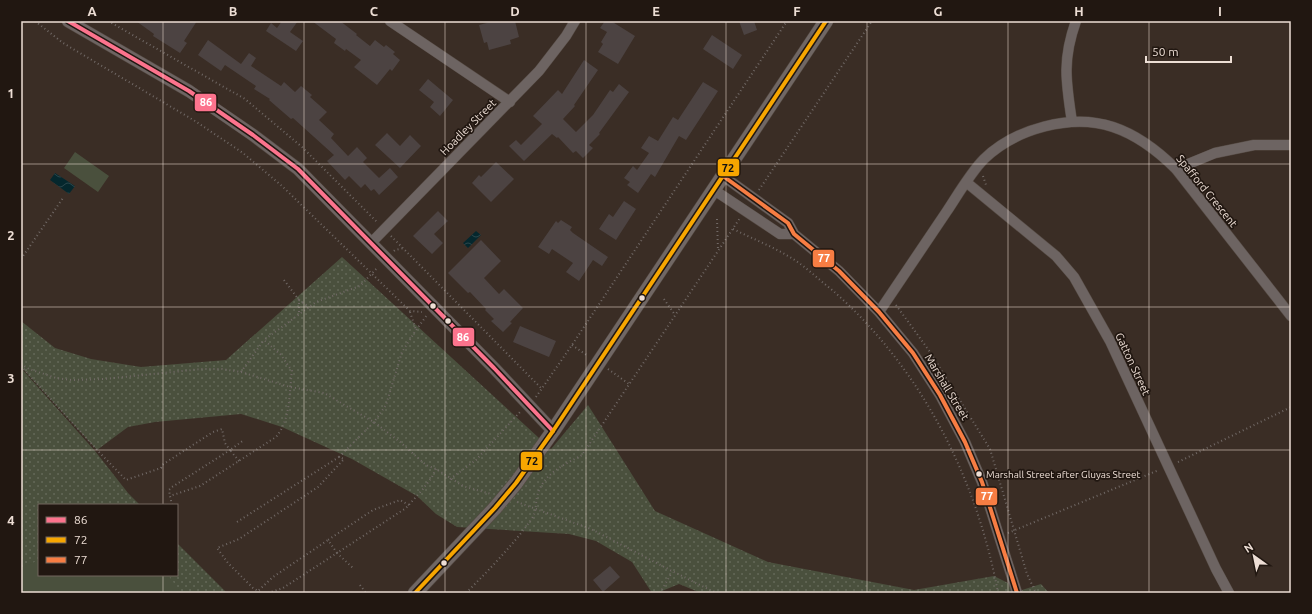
<svg xmlns="http://www.w3.org/2000/svg" width="1312" height="614" font-family="Ubuntu,sans-serif">
<defs>
<pattern id="green-dots" width="8" height="8" patternUnits="userSpaceOnUse"><rect width="8" height="8" fill="#4a503d"/><path d="M2 2h.1M6 6h.1" fill="none" stroke="#646958" stroke-width="1.8" stroke-linecap="round"/></pattern>
<pattern id="water-waves" width="16" height="10" patternUnits="userSpaceOnUse"><rect width="16" height="10" fill="#05272d"/><path d="M0 5q4-4 8 0t8 0" fill="none" stroke="#2a464b"/></pattern>
</defs>
<rect width="100%" height="100%" fill="#3a2d25"/>
<path fill="url(#green-dots)" d="M342,257L551,449L588,405L655,511L768,562L914,590L994,576L1022,590L1041,584L1049,593H701L679,584L657,593H652L632,562L596,541L569,534L457,527L436,514L417,496L352,459L282,427L241,414L155,422L128,427L97,450L21,367V321L55,348L91,359L141,367L226,360Z
M21,368L95,451L128,493L140,505H39V575H177V543L227,593H21Z"/>
<path fill="#4a503d" d="M75,152L109,176L98,192L64,168Z
M39,560V575H168L181,593H21V568Z"/>
<path fill="url(#water-waves)" d="M55,173L75,186L69,194L50,180Z
M476,231L481,235L468,248L463,243Z"/>
<path fill="#4c4342" d="M136,21H197L184,41L187,43L180,53L153,36L154,34Z
M282,21H298L290,32L303,41L296,51L266,31L271,23L277,28Z
M312,21H340L357,34L356,35L370,46L375,40L384,47L386,45L395,52L393,54L400,60L392,71L390,69L377,85L354,67L361,60L346,49L345,51L334,43L336,39Z
M494,21H515L519,37L510,40L511,44L489,50L487,42L484,43L479,25Z
M605,21H611L635,36L618,64L598,52L603,44L601,42L607,32L600,28Z
M739,21H754L757,30L744,35Z
M712,35L742,55L733,69L703,49Z
M208,40L241,64L249,53L256,58L251,66L281,86L284,82L295,92L301,86L312,95L310,97L327,112L319,120L334,134L331,138L348,156L357,147L367,158L363,162L379,178L390,168L398,177L379,195L374,189L371,191L365,184L361,188L349,176L345,180L327,161L334,155L293,118L291,119L269,100L270,99L254,89L256,86L225,65L221,71L198,55Z
M584,60L598,70L574,105L575,106L563,119L576,132L593,115L610,90L613,92L619,84L629,92L599,133L600,134L589,145L593,148L583,158L576,151L573,153L558,137L557,138L552,134L524,161L509,146L516,140L521,145L542,124L533,116L558,90L562,94Z
M428,79L453,100L440,116L430,107L434,102L419,90Z
M703,82L718,91L686,140L679,136L655,177L651,174L638,193L627,185L630,182L624,178L633,166L637,170L649,153L641,148L649,136L658,141L673,117L678,120Z
M387,133L400,146L410,135L421,146L400,168L375,145Z
M496,162L514,179L491,202L472,183L479,175L481,177Z
M624,201L636,209L616,240L599,229L609,214L613,217Z
M438,211L448,221L434,234L443,243L432,254L413,236Z
M561,220L572,227L570,230L573,233L608,257L602,266L593,260L579,281L566,272L573,263L552,249L549,254L538,247L556,221L558,223Z
M481,240L501,261L484,278L499,294L504,289L523,308L510,322L512,323L503,332L491,321L494,319L485,310L486,309L470,292L468,293L448,273Z
M520,326L556,341L549,357L513,342Z
M610,566L620,577L603,592L593,580Z"/>
<g fill="none" stroke-linecap="round" stroke-linejoin="round">
<defs>
<path id="minor" d="M390,21L510,102
M1072,122C1066,82 1062,60 1076,21
M1176,169L1215,153L1254,145H1291
M723,176L788,223L794,234L839,271L879,312L913,353L940,395L965,442L982,482L1017,593
M966,182L1056,256L1074,277L1110,341L1216,569L1229,593
M714,190L780,234H794
M371,243L539,71L566,36L575,21
M879,312C901,279 924,245 947,211C957,196 971,172 984,159C1015,129 1071,113 1113,127C1137,135 1158,151 1176,169L1291,316"/>
<path id="tertiary" d="M68,21L189,91L253,135L298,169L494,368L553,431"/>
<path id="secondary" d="M516,483L553,431L826,21
M415,593L495,508"/>
</defs>
<use href="#minor" stroke="#554a43" stroke-width="11"/>
<use href="#tertiary" stroke="#554a43" stroke-width="13"/>
<use href="#secondary" stroke="#554a43" stroke-width="15"/>
<path stroke="#716966" stroke-width="2" stroke-dasharray="1 3" stroke-linecap="butt" d="M35,21L63,43L195,121L243,153L282,186L410,311L422,312
M108,21L245,99L302,147L378,223
M983,176L986,185
M759,190L872,21
M717,219L718,251
M733,229C753,239 774,247 793,259C806,267 818,279 831,289C920,366 977,478 998,593
M391,236L542,389
M394,251L395,250L404,248
M21,259L63,198
M284,280L299,300V315
M664,299L675,315
M299,300L309,307
M896,305L930,352L990,449L1027,574L1036,593
M410,312L416,330
M572,345L588,356
M21,364L29,369L56,378L71,380L104,379L202,369H222L241,372L290,387L324,393L374,422L400,442L426,465L436,469L463,486L491,494
M21,366L99,452L126,480L161,468L162,465L213,432L222,429L225,443L230,450L172,487L169,490L170,496
M608,369L629,384
M241,372L264,340
M536,397L572,345L787,21
M339,457L374,422L386,405L402,352L416,330L427,315
M239,461L230,450L244,440
M1178,462L1291,407
M450,479L476,460L520,412
M517,502L591,529L672,571L710,590L719,593
M172,505L170,496L200,486L276,437C291,419 289,393 292,371L281,355L264,340L316,302L360,286L378,267
M409,505L400,500L373,510L328,540L337,553L406,508L423,489L432,477L436,469
M237,522L339,457L344,459L318,487L239,539L217,548L228,563L253,588L258,591
M1008,533L1159,470
M360,585L366,593
M260,593L258,591L273,577L328,540
M268,593L283,588L337,553L354,569
M466,593C489,570 512,546 531,520C537,511 535,506 537,497C542,474 564,465 582,455L740,218
M660,593L672,572"/>
<use href="#minor" stroke="#6d6462" stroke-width="10"/>
<use href="#tertiary" stroke="#6d6462" stroke-width="12"/>
<use href="#secondary" stroke="#706764" stroke-width="14"/>
<defs>
<path id="secondary-bridge" d="M495,508L516,483"/>
</defs>
<use href="#secondary-bridge" stroke="#554a43" stroke-width="15" stroke-linecap="butt"/>
<use href="#secondary-bridge" stroke="#706764" stroke-width="14"/>
<defs>
<path id="bus-1" d="M68,21L189,91L253,135L298,169L494,368L553,431"/>
<path id="bus-2" d="M415,593L495,508L516,483L553,431L826,21"/>
<path id="bus-3" d="M723,176L788,223L794,234L839,271L879,312L913,353L940,395L965,442L982,482L1017,593"/>
</defs>
<use href="#bus-1" stroke="#211711" stroke-width="7"/>
<use href="#bus-2" stroke="#211711" stroke-width="7"/>
<use href="#bus-3" stroke="#211711" stroke-width="7"/>
<use href="#bus-1" stroke="#fc738d" stroke-width="4"/>
<use href="#bus-2" stroke="#f7a600" stroke-width="4"/>
<use href="#bus-3" stroke="#f77d43" stroke-width="4"/>
</g>
<path fill="none" stroke="#edded5" stroke-width="1" stroke-opacity="0.55" d="M163,21V505M304,21V593M445,21V593M586,21V593M726,21V593M867,21V593M1008,21V593M1149,21V593M21,164H1291M21,307H1291M21,450H1291M163,575V593"/>
<g fill="#edded5" stroke="#211711" stroke-width="1.5">
<circle cx="642" cy="298" r="3.5"/>
<circle cx="433" cy="306" r="3.5"/>
<circle cx="448" cy="321" r="3.5"/>
<circle cx="979" cy="474" r="3.5"/>
<circle cx="444" cy="563" r="3.5"/>
</g>
<g text-anchor="middle" dominant-baseline="central" stroke-width="3.5" stroke-linejoin="round" paint-order="stroke">
<g font-size="10" fill="#edded5" stroke="#211711" text-anchor="start">
<text x="986" y="474">Marshall Street after Gluyas Street</text>
</g>
<g font-size="11" fill="#edded5" stroke="#211711">
<text transform="translate(468 127) rotate(-45)">Hoadley Street</text>
<text transform="translate(1207 191) rotate(51)">Spafford Crescent</text>
<text transform="translate(1133 364) rotate(65)">Gatton Street</text>
<text transform="translate(947 387) rotate(59)">Marshall Street</text>
</g>
</g>
<g stroke="#211711" stroke-width="1.5">
<rect x="194" y="93" width="23" height="19" rx="4" fill="#fc738d"/>
<rect x="717" y="158" width="23" height="19" rx="4" fill="#f7a600"/>
<rect x="812" y="249" width="23" height="19" rx="4" fill="#f77d43"/>
<rect x="452" y="327" width="23" height="20" rx="4" fill="#fc738d"/>
<rect x="520" y="451" width="23" height="20" rx="4" fill="#f7a600"/>
<rect x="975" y="487" width="23" height="19" rx="4" fill="#f77d43"/>
</g>
<g font-size="11" text-anchor="middle" font-weight="bold" fill="#fff">
<text x="206" y="106">86</text>
<text x="824" y="262">77</text>
<text x="463" y="341">86</text>
<text x="987" y="500">77</text>
</g>
<g font-size="11" text-anchor="middle" font-weight="bold" fill="#111">
<text x="728" y="172">72</text>
<text x="532" y="465">72</text>
</g>
<rect width="1312" height="614" fill="none" stroke="#211711" stroke-width="44"/>
<rect x="38" y="504" width="140" height="72" fill="#211711" stroke="#73675f"/>
<rect x="46" y="517" width="20" height="6" fill="#fc738d" stroke="#73675f"/>
<text x="74" y="524" font-size="12" fill="#edded5">86</text>
<rect x="46" y="537" width="20" height="6" fill="#f7a600" stroke="#73675f"/>
<text x="74" y="544" font-size="12" fill="#edded5">72</text>
<rect x="46" y="557" width="20" height="6" fill="#f77d43" stroke="#73675f"/>
<text x="74" y="564" font-size="12" fill="#edded5">77</text>
<g transform="translate(1254 556) rotate(327)" stroke="#211711" stroke-width="3" paint-order="stroke">
<path d="M0-3L7 15L0 10L-7 15Z" fill="#edded5"/>
<text y="-6" font-size="11" font-weight="bold" text-anchor="middle" fill="#edded5">N</text>
</g>
<path d="M1146 56v6h85v-6" fill="none" stroke="#edded5" stroke-width="2"/>
<text x="1152" y="56" font-size="12" fill="#edded5" stroke="#211711" stroke-width="3" paint-order="stroke">50 m</text>
<rect x="22" y="22" width="1268" height="570" fill="none" stroke="#edded5" stroke-width="1.5"/>
<g font-size="13" text-anchor="middle" font-weight="bold" fill="#edded5">
<text x="92" y="16">A</text>
<text x="233" y="16">B</text>
<text x="374" y="16">C</text>
<text x="515" y="16">D</text>
<text x="656" y="16">E</text>
<text x="797" y="16">F</text>
<text x="938" y="16">G</text>
<text x="1079" y="16">H</text>
<text x="1220" y="16">I</text>
<text x="11" y="98">1</text>
<text x="11" y="240">2</text>
<text x="11" y="383">3</text>
<text x="11" y="525">4</text>
</g>
</svg>
